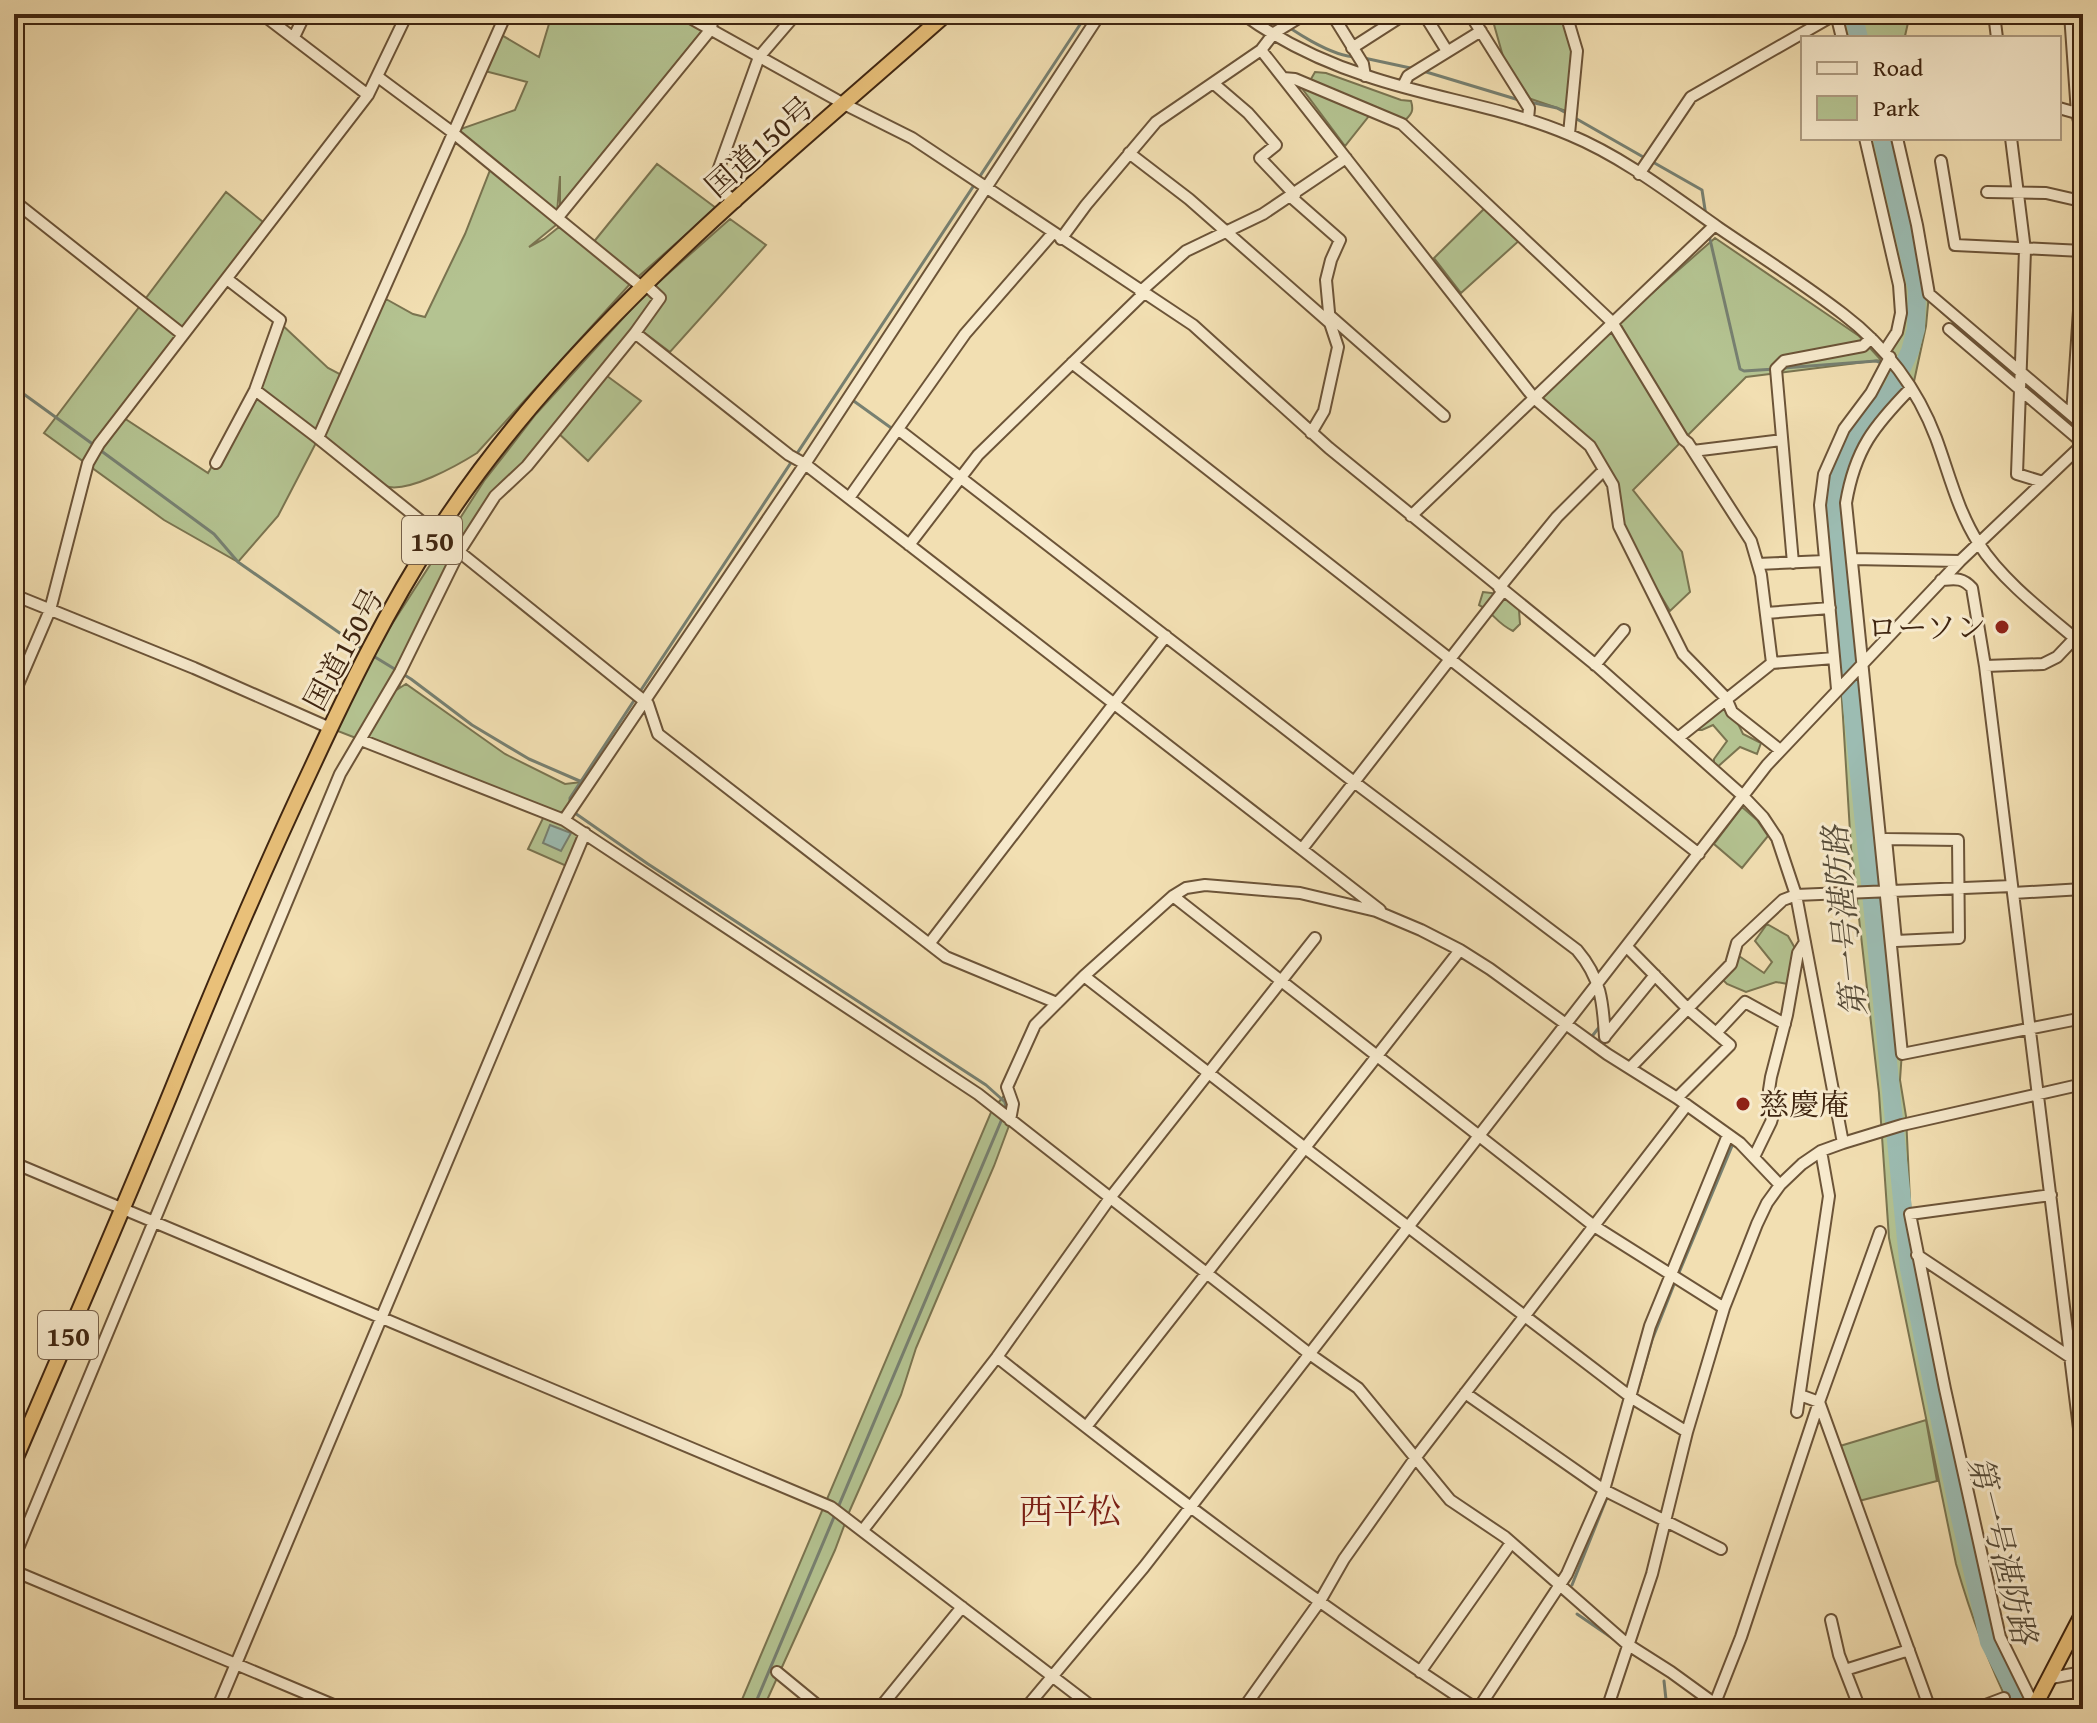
<svg xmlns="http://www.w3.org/2000/svg" width="2097" height="1723" font-family="'Gentium Book Plus','Noto Serif JP',serif">
<rect width="100%" height="100%" fill="#f2dfb2"/>
<filter id="stains"><feTurbulence type="fractalNoise" baseFrequency=".0025" numOctaves="4"/><feColorMatrix values="0 0 0 0 .2 0 0 0 0 .09 0 0 0 0 .02 0 0 0 .5 -.17"/></filter>
<radialGradient id="worn" r=".72"><stop offset=".6" stop-color="#630" stop-opacity="0"/><stop offset="1" stop-color="#630" stop-opacity=".3"/></radialGradient>
<path fill="#b4c391" stroke="#7a7450" stroke-width="2" d="M552,14H675L703,30L560,206V176L556,225L529,247L544,239L559,227L588,249L657,164L716,208L630,284L477,453C458,465 407,494 385,486C370,480 334,450 318,439L278,516L238,562L164,520L44,433L226,192L268,226L124,418L208,473L249,401L279,322L328,368L345,377L386,299L413,314L425,317L465,234L492,165L452,132L515,110L527,82L481,70L498,33L539,57Z
M1491,14H1561L1575,41L1572,113L1522,96L1508,74Z
M1839,14H1910L1905,36L1910,38H1845Z
M1315,72L1326,73L1401,100L1411,101C1415,114 1409,115 1402,124L1373,111L1345,146L1295,79L1304,82L1311,79Z
M1868,138H1897L1929,294L1926,326L1913,386L1864,446L1846,503L1902,1051L1900,1080L1906,1116L1911,1222L2006,1650L2036,1709H2011C1987,1660 1971,1616 1956,1564L1889,1238L1879,1093L1851,848L1841,685L1823,484L1835,447L1888,359L1905,318Z
M1488,205L1522,238L1461,293L1434,258Z
M730,219L766,245L670,352L634,325L567,416L603,373L641,401L588,461L556,431L495,496L459,552L398,689L406,684L505,754L565,784L582,782L562,816L368,737L384,709L361,740L330,728L347,694L484,481L536,414L644,295Z
M1715,238L1859,336L1881,360L1746,377L1633,490L1682,552L1690,592L1670,611L1619,526L1613,485L1590,446L1534,398L1612,322L1671,419L1619,322Z
M1483,592L1507,595L1519,610L1520,624L1513,631C1496,623 1494,613 1479,605Z
M1727,701L1743,734L1761,743L1757,754L1740,747L1714,770V759L1727,741L1713,725L1702,730H1692Z
M1742,807L1757,820L1768,836L1742,868L1714,844Z
M546,812L585,833L571,868L528,849Z
M1767,924L1788,936L1796,950L1788,984L1776,982L1746,992L1727,984L1722,979L1739,956L1764,973L1772,962L1755,941Z
M1008,1091L1013,1115L994,1166L939,1294L916,1348L901,1395L850,1510L835,1550L763,1709H738L992,1110Z
M1926,1420L1937,1481L1855,1502L1840,1446Z"/>
<path fill="#9cbcb2" stroke="#778071" stroke-width="2" d="M550,825L571,833L561,851L543,843Z"/>
<g fill="none" stroke-linecap="round" stroke-linejoin="round">
<path stroke="#778071" stroke-width="3" d="M1270,14C1290,29 1331,57 1357,57
M1364,58L1415,69
M1423,71L1519,100
M1530,102L1557,108L1568,114
M1575,118L1645,158
M1651,161L1702,190L1706,216
M1709,235L1740,369L1744,371L1775,369
M1917,290L1926,298
M1941,311L2017,377
M1783,368L1876,361L1882,363
M2022,382L2083,434
M14,387L94,445
M851,399L894,430
M100,450L214,534L238,562L364,650
M370,654L411,679L472,725L529,759L582,782
M639,693L1087,14
M570,805V798L635,699
M572,811L648,864L986,1085L1005,1102L1006,1109L999,1126L753,1709
M1590,1039L1600,1026
M1678,1275L1732,1146L1729,1142
M1638,1388L1652,1340L1675,1282
M1572,1585L1608,1495
M1577,1614L1615,1640
M1664,1681L1667,1709"/>
<path stroke="#9cbcb2" stroke-width="18" d="M1853,14L1859,38
M1882,138L1917,290L1916,329L1910,351L1892,389L1854,437L1836,473L1833,518L1909,1269L1957,1505L1989,1642L2023,1709"/>
<defs>
<path id="minor" d="M262,14L368,95
M683,14L844,104L912,138L1193,325L1329,448L1597,666L1743,796L1763,817L1777,838L1796,895L1843,1143
M1100,14L805,464L564,820L978,1094L1311,1355L1358,1388L1450,1500L1505,1537L1627,1644L1671,1672L1722,1709
M1243,14C1280,41 1324,62 1367,76C1434,99 1505,107 1570,135C1623,157 1672,195 1719,228C1760,256 1803,283 1843,314C1885,346 1917,388 1936,438C1949,473 1958,512 1979,544C2002,581 2049,616 2083,645
M1332,14L1363,64L1365,76
M1378,14L1386,26
M1424,14L1447,51
M1470,14L1529,108L1528,119
M1566,14L1577,51L1569,134
M1836,14L1842,38
M1994,14L1997,38
M2070,14L2077,113L2083,137
M294,37L305,14
M1352,48L1405,14
M1261,50L1534,398L1590,446L1613,485L1619,526L1683,654L1726,698L1732,712L1780,750
M378,77L452,132L643,288
M1283,78L1295,79L1402,124L1612,322L1683,439L1688,443L1751,541L1761,575L1772,663L1678,738
M1213,83L1248,113L1276,145L1260,158L1295,195
M1403,86L1408,76L1481,31
M2059,108L2080,114
M1865,138L1899,285L1901,313L1897,332L1884,352
M1897,138L1917,225L1929,294L2083,425
M2011,138L2025,250L2017,474L2043,482
M1129,153L1189,199L1330,323
M1941,161L1955,245L2083,251
M1639,174L1691,97L1836,14
M1987,192L2046,193L2081,201
M1291,197L1340,240L1331,260L1326,280L1330,323L1338,347L1324,411L1311,433
M14,201L182,334
M736,202L723,192L715,179L759,57L796,14
M558,217L711,29L713,14
M1061,239L1086,205L1156,122L1261,50L1274,33L1305,14
M1140,292L1186,251L1263,214L1346,158
M1329,315L1444,416
M1949,329L2083,443
M635,333L789,455L805,464L1380,910
M1072,363L1699,854
M1911,388C1874,426 1855,449 1846,503L1902,1054L2083,1018
M255,390L318,438L648,704L658,734L946,957L1057,1003
M2072,415L2083,251
M899,430L1354,782L1577,950C1601,978 1603,1002 1605,1037
M318,438L506,14
M1693,451L1782,440
M216,463L255,390L280,320L227,279
M849,498L965,334L1053,233
M1411,516L1715,225
M909,545L978,455L1143,294
M1852,559L1960,561
M1793,563L1776,369L1784,361L1863,346L1871,338
M1758,564L1825,561
M1941,580C1955,579 1962,577 1972,588L1985,666
M1499,588L1557,517L1604,470
M14,595L194,668L330,728
M1766,613L1830,608
M2075,638L2057,657L2043,664L1985,666L2083,1461
M1772,663L1834,658
M1595,665L1624,630
M1837,689L1820,505L1824,474L1844,429L1871,393L1890,357
M14,694L50,610L88,463L99,444L368,95L407,14
M361,740L564,820
M1886,839L1958,840L1959,938L1896,941Z
M1302,849L1503,591
M2013,893L2083,889
M1173,896L1594,1226L1724,1308
M929,944L1166,636
M1627,947L1688,1009L1730,1045L1677,1098
M1084,976L1305,1148L1632,1398L1687,1432
M1716,1033L1745,1002L1785,1024
M1606,1035L1655,975
M1630,1068L1731,964L1737,943L1783,900L1796,895L2012,886
M1010,1120L1013,1104L1007,1087L1035,1025L1084,976L1173,896L1186,888L1205,885L1300,893L1376,911L1421,930L1460,950L1490,969L1607,1054L1677,1098L1740,1143L1780,1185
M1754,1157L1771,1122L1774,1112L1769,1090L1771,1077L1787,1015L1798,953L1805,942
M14,1163L831,1507L1095,1709
M1917,1255L2070,1357
M997,1357C1152,1480 1311,1601 1477,1709
M1465,1393L1604,1490L1721,1549
M1800,1395L1819,1402L1930,1709
M1797,1412L1829,1196L1821,1151
M1086,1427L1460,950
M863,1530L997,1357L1110,1198L1315,938
M14,1558L340,774L400,672L459,552L495,496L527,466L635,333L660,298L646,285
M14,1571L343,1709
M1831,1620L1839,1655L1860,1709
M1845,1670L1909,1650
M777,1672L822,1709
M1420,1672L1511,1543
M2051,1678L2083,1672
M1715,1703L1741,1637L1819,1402L1880,1232
M2035,1708L2000,1637L1945,1389L1910,1214L2051,1195
M217,1709L585,833
M879,1709L962,1607
M1025,1709L1144,1567L1767,765L1960,561L2083,444
M1243,1709L1320,1601L1344,1559L1416,1457L1687,1105
M1478,1709L1567,1574L1604,1490L1650,1326L1728,1135
M1607,1709L1652,1574L1687,1432L1724,1308L1757,1224L1767,1203L1780,1185L1802,1164L1821,1151L1843,1143L1902,1125L2083,1084
M1975,1709L2004,1698"/>
<path id="highway" d="M14,1462C67,1338 121,1215 172,1090C216,981 262,873 312,767C349,687 388,608 436,534C564,334 769,171 946,14
M2033,1709L2083,1613"/>
</defs>
<use href="#minor" stroke="#6c5438" stroke-width="14"/>
<use href="#highway" stroke="#3f2510" stroke-width="18"/>
<use href="#minor" stroke="#f7eacd" stroke-width="10"/>
<use href="#highway" stroke="#e9c079" stroke-width="14"/>
</g>
<g fill="#8f2418" stroke="#f7eacd" stroke-width="3">
<circle cx="2002" cy="627" r="8"/>
<circle cx="1743" cy="1104" r="8"/>
</g>
<g text-anchor="middle" dominant-baseline="central" stroke-width="6" stroke-linejoin="round" paint-order="stroke">
<g fill="#f7eacd" stroke="#766049" stroke-width="2">
<rect x="402" y="516" width="60" height="48" rx="6"/>
<rect x="38" y="1311" width="60" height="48" rx="6"/>
</g>
<g font-size="28" font-weight="bold" fill="#3f2510">
<text x="432" y="540">150</text>
<text x="68" y="1335">150</text>
</g>
<g font-size="30" fill="#3f2510" stroke="#f7eacd">
<text transform="translate(759 146) rotate(-42)">国道150号</text>
<text transform="translate(343 649) rotate(-62)">国道150号</text>
</g>
<g font-size="30" fill="#3f2510" stroke="#f7eacd" text-anchor="end">
<text x="1986" y="627">ローソン</text>
<text x="1759" y="1104" text-anchor="start">慈慶庵</text>
</g>
<g font-size="32" font-style="italic" fill="#564b38" stroke="#f7eacd">
<text transform="translate(1844 921) rotate(-96)">第一号湛防路</text>
<text transform="translate(2003 1550) rotate(76)">第一号湛防路</text>
</g>
<g font-size="34" fill="#7a1f14" stroke="#f7eacd">
<text x="1070" y="1510">西平松</text>
</g>
</g>
<rect width="2097" height="1723" fill="none" stroke="#f2dfb2" stroke-width="48"/>
<rect x="16" y="16" width="2065" height="1691" fill="none" stroke="#3f2510" stroke-width="4"/>
<rect x="24" y="24" width="2049" height="1675" fill="none" stroke="#3f2510" stroke-width="2"/>
<rect x="1801" y="36" width="260" height="104" fill="#f7eacd" stroke="#ad9b81" stroke-width="2"/>
<rect x="1817" y="62" width="40" height="12" fill="#f7eacd" stroke="#ad9b81" stroke-width="2"/>
<text x="1873" y="76" font-size="24" fill="#3f2510">Road</text>
<rect x="1817" y="96" width="40" height="24" fill="#b4c391" stroke="#ad9b81" stroke-width="2"/>
<text x="1873" y="116" font-size="24" fill="#3f2510">Park</text>
<rect width="100%" height="100%" filter="url(#stains)"/>
<rect width="100%" height="100%" fill="url(#worn)"/>
</svg>
